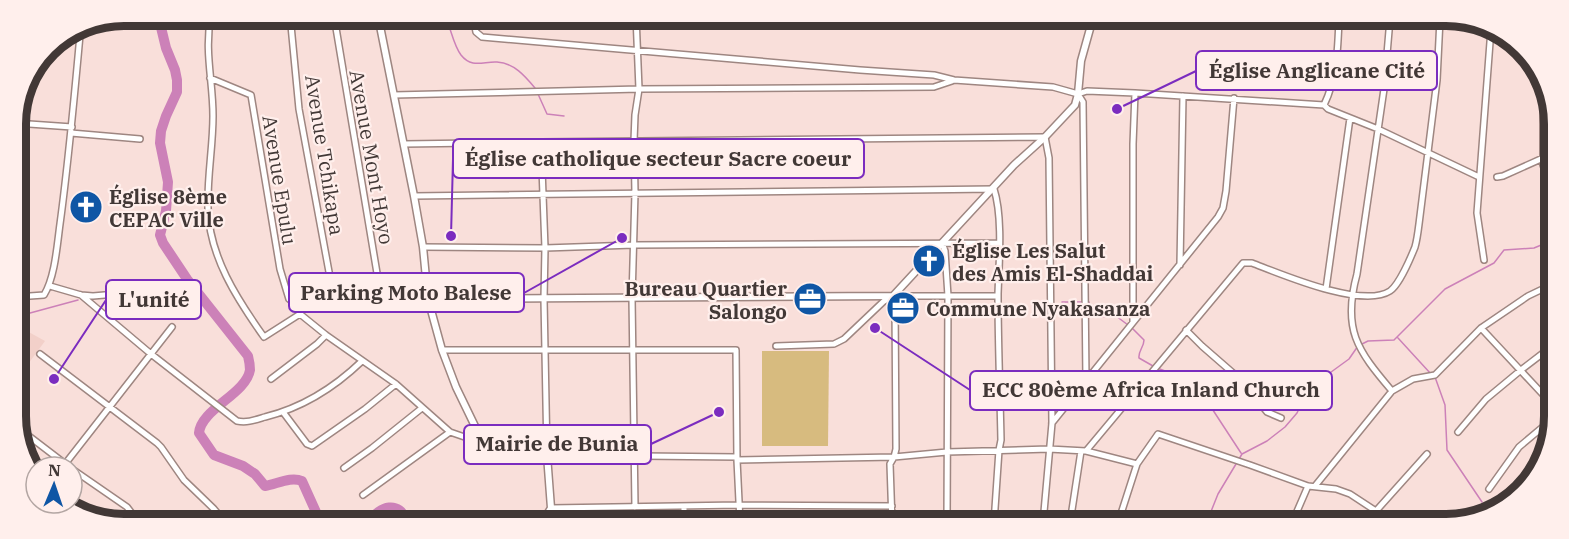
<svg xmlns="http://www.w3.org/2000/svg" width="1569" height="539" font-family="'IBM Plex Serif',serif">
<rect width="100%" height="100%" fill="#f9dfda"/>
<path fill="#f2d0c9" d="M16,325L45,341L17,379Z"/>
<path fill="#d7bb7f" d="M762,351H829L828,446H762Z"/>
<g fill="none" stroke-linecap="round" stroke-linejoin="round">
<path stroke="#cc81b8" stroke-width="1.5" d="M445,16C451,28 453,44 461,55C472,69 484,61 497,62C514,63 525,76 535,88
M538,94L547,114L564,116
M141,292L173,288L187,279
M97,298L110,297
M1062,302H1082
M1089,302L1090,317L1116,316L1128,325
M19,316L78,300
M1132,328L1144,340C1144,347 1138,351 1139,358L1153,366
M1398,338L1431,374
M1157,368L1181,377L1196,395L1207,401L1241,453
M1435,377L1445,405L1447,450L1482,502
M1198,523L1210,514L1218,494L1242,454L1267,441L1285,427L1297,413L1305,396L1316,383L1349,359L1358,346L1368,341L1394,340L1445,289L1494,263L1504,250L1534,248L1551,241"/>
<path stroke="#cc81b8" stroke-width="10" d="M158,15L166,48L175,70L177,80V92L166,116L161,131L160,143L168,182L166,211L160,235L163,243L187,279L248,356C249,360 250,365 250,370C246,394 201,409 199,433L214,455L243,466L255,474L265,486C277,484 291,476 302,481L320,521
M370,521C379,506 400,500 406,521"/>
<defs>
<path id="minor" d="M211,15C204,52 213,80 213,116C213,147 207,177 208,208C209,256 237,299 264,337L300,314C300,307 303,302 310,300C326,296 342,303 357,303C381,303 404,300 428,299
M290,15L299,109L334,299
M334,16L382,303
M473,16L476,32L482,37L860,70L934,75L954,80L1053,87L1078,94L1087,91L1135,93L1324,105C1337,78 1338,48 1339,18
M210,78L251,95L280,269L289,299L300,308
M1543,84V165L1552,191
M1078,94L1083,102L1086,379
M394,95L639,89L934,87L952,81
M1324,105L1328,109L1378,129L1479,177
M15,123L72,127
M71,133L140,139
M541,142L545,248L544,299L547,455L737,457
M404,144L541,142L1045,137L1049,158L1052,423L1043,523
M1497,177L1503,176L1552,154
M414,196L994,189C1003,217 999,263 998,294C998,342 1000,391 1001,440L999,450L994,523
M942,243L945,251L948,296L947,522
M423,247L545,248L634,245L999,243
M1484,260L1477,213L1491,29
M1180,265L1183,96
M50,286L81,295L93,296L139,292
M1326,289L1350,118
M81,295L151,354L237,421C247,423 255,420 265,417C301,408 335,387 362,361
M16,297L44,295C55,277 57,246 60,224C69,158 75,91 81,24
M300,314L326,335L396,384L450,432L482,443
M1133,322V144L1135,93
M1481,328L1550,402
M1186,330L1202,346L1241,380L1267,412L1281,418
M776,346L834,344L844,339L884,301L893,296H998
M442,350H736L737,460L740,522
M40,354L157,443L161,447L184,480L214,509L224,521
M271,379L317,344L326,335
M1392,391L1413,379L1435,375L1481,328L1528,296L1551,285
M283,412L307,444L312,446L365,409L396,384
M1052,423L1218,217L1223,208L1226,191L1234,98
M17,427L68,466
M1458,432L1486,399L1521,370L1551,347
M1086,451L1243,263H1252C1281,274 1362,309 1390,291C1399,285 1411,257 1415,247C1417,240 1418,232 1419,224L1437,80L1440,19
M737,460L894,457L947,452L1049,449L1086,451L1137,464L1158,434L1250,465L1308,486L1336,489L1350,494L1376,511L1392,524
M65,464L172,327
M344,468L372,448L422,408
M72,469L127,507L137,520
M1315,486L1392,391C1357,350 1342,329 1357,274L1384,89L1390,19
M1489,489L1519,447L1550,421
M363,495L450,432
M635,507L632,298L635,193L634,141L635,115L639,89L636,16
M684,507V522
M551,508L739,505L892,506
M1376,511L1427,454
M267,521L272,516
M892,522L890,464L894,457L896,449L895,304L893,296
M1070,523L1081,451
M1118,523L1137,464
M1292,523L1308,486"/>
<path id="tertiary" d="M378,16L414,196L423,247L428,299L442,350L456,387L486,449L493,454L547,455L551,508L543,521
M428,299L893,296L1014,165L1045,137L1075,105L1078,94L1081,61L1093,18"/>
</defs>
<use href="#minor" stroke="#9e8681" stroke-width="8"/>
<use href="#tertiary" stroke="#9e8681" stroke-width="9"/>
<use href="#minor" stroke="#fff" stroke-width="5"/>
<use href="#tertiary" stroke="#fff" stroke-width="6"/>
</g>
<defs>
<symbol id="church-disc" viewBox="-11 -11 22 22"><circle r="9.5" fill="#0f56a5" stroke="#ffefec"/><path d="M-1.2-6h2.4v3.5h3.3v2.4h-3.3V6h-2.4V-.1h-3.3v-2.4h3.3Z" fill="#fff"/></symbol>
<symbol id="office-disc" viewBox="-11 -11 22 22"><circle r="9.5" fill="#0f56a5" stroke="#ffefec"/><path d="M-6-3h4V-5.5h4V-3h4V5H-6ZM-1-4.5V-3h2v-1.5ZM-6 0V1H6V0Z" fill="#fff"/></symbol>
</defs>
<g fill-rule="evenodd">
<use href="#church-disc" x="67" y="188" width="38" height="38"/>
<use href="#church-disc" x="910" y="242" width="38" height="38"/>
<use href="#office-disc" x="791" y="280" width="38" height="38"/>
<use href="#office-disc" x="884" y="289" width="38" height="38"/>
</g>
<g text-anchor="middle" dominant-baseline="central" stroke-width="4.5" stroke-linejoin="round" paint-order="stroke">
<g font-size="20" fill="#423836" stroke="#ffefec">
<text transform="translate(325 155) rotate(81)">Avenue Tchikapa</text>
<text transform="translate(372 157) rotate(80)">Avenue Mont Hoyo</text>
<text transform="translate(280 180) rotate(81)">Avenue Epulu</text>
</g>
<g font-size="20" font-weight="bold" fill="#423836" stroke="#ffefec" text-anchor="start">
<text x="109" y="196">Église 8ème<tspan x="109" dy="23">CEPAC Ville</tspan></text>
<text x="952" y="250">Église Les Salut<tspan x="952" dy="23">des Amis El-Shaddai</tspan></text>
<text x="787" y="288" text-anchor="end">Bureau Quartier<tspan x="787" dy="23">Salongo</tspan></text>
<text x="926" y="308">Commune Nyakasanza</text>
</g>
</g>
<path d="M0 0H1569V539H0ZM124 26H1446A98 98 0 0 1 1544 124V416A98 98 0 0 1 1446 514H124A98 98 0 0 1 26 416V124A98 98 0 0 1 124 26Z" fill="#ffefec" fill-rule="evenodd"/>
<path fill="none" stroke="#423836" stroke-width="8" d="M124 26H1446A98 98 0 0 1 1544 124V416A98 98 0 0 1 1446 514H124A98 98 0 0 1 26 416V124A98 98 0 0 1 124 26Z"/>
<path fill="none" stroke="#7b2cbf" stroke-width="2" d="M1117 109L1196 71M451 236L453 159M622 238L524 293M54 379L106 300M875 328L970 390M719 412L651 444"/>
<g fill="#7b2cbf" stroke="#ffefec" stroke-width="2">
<circle cx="1117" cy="109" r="6"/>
<circle cx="451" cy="236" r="6"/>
<circle cx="622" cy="238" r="6"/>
<circle cx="54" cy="379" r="6"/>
<circle cx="875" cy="328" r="6"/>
<circle cx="719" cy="412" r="6"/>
</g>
<g fill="#ffefec" stroke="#7b2cbf" stroke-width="2">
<rect x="1196" y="51" width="241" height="39" rx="6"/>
<rect x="453" y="139" width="411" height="39" rx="6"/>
<rect x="289" y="273" width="235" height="39" rx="6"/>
<rect x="106" y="280" width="95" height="39" rx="6"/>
<rect x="970" y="371" width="362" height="39" rx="6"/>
<rect x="464" y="425" width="187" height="39" rx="6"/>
</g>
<g font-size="21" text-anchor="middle" font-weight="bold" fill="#423836">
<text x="1317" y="78">Église Anglicane Cité</text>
<text x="658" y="166">Église catholique secteur Sacre coeur</text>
<text x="406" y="300">Parking Moto Balese</text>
<text x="154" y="307">L'unité</text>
<text x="1151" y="397">ECC 80ème Africa Inland Church</text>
<text x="557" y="451">Mairie de Bunia</text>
</g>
<g transform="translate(54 485) rotate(2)"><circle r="28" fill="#ffefec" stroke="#b3a6a3" stroke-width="1.5"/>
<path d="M0-4.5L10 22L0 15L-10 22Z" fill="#0f56a5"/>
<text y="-9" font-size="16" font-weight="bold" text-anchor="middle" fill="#423836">N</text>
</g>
</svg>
